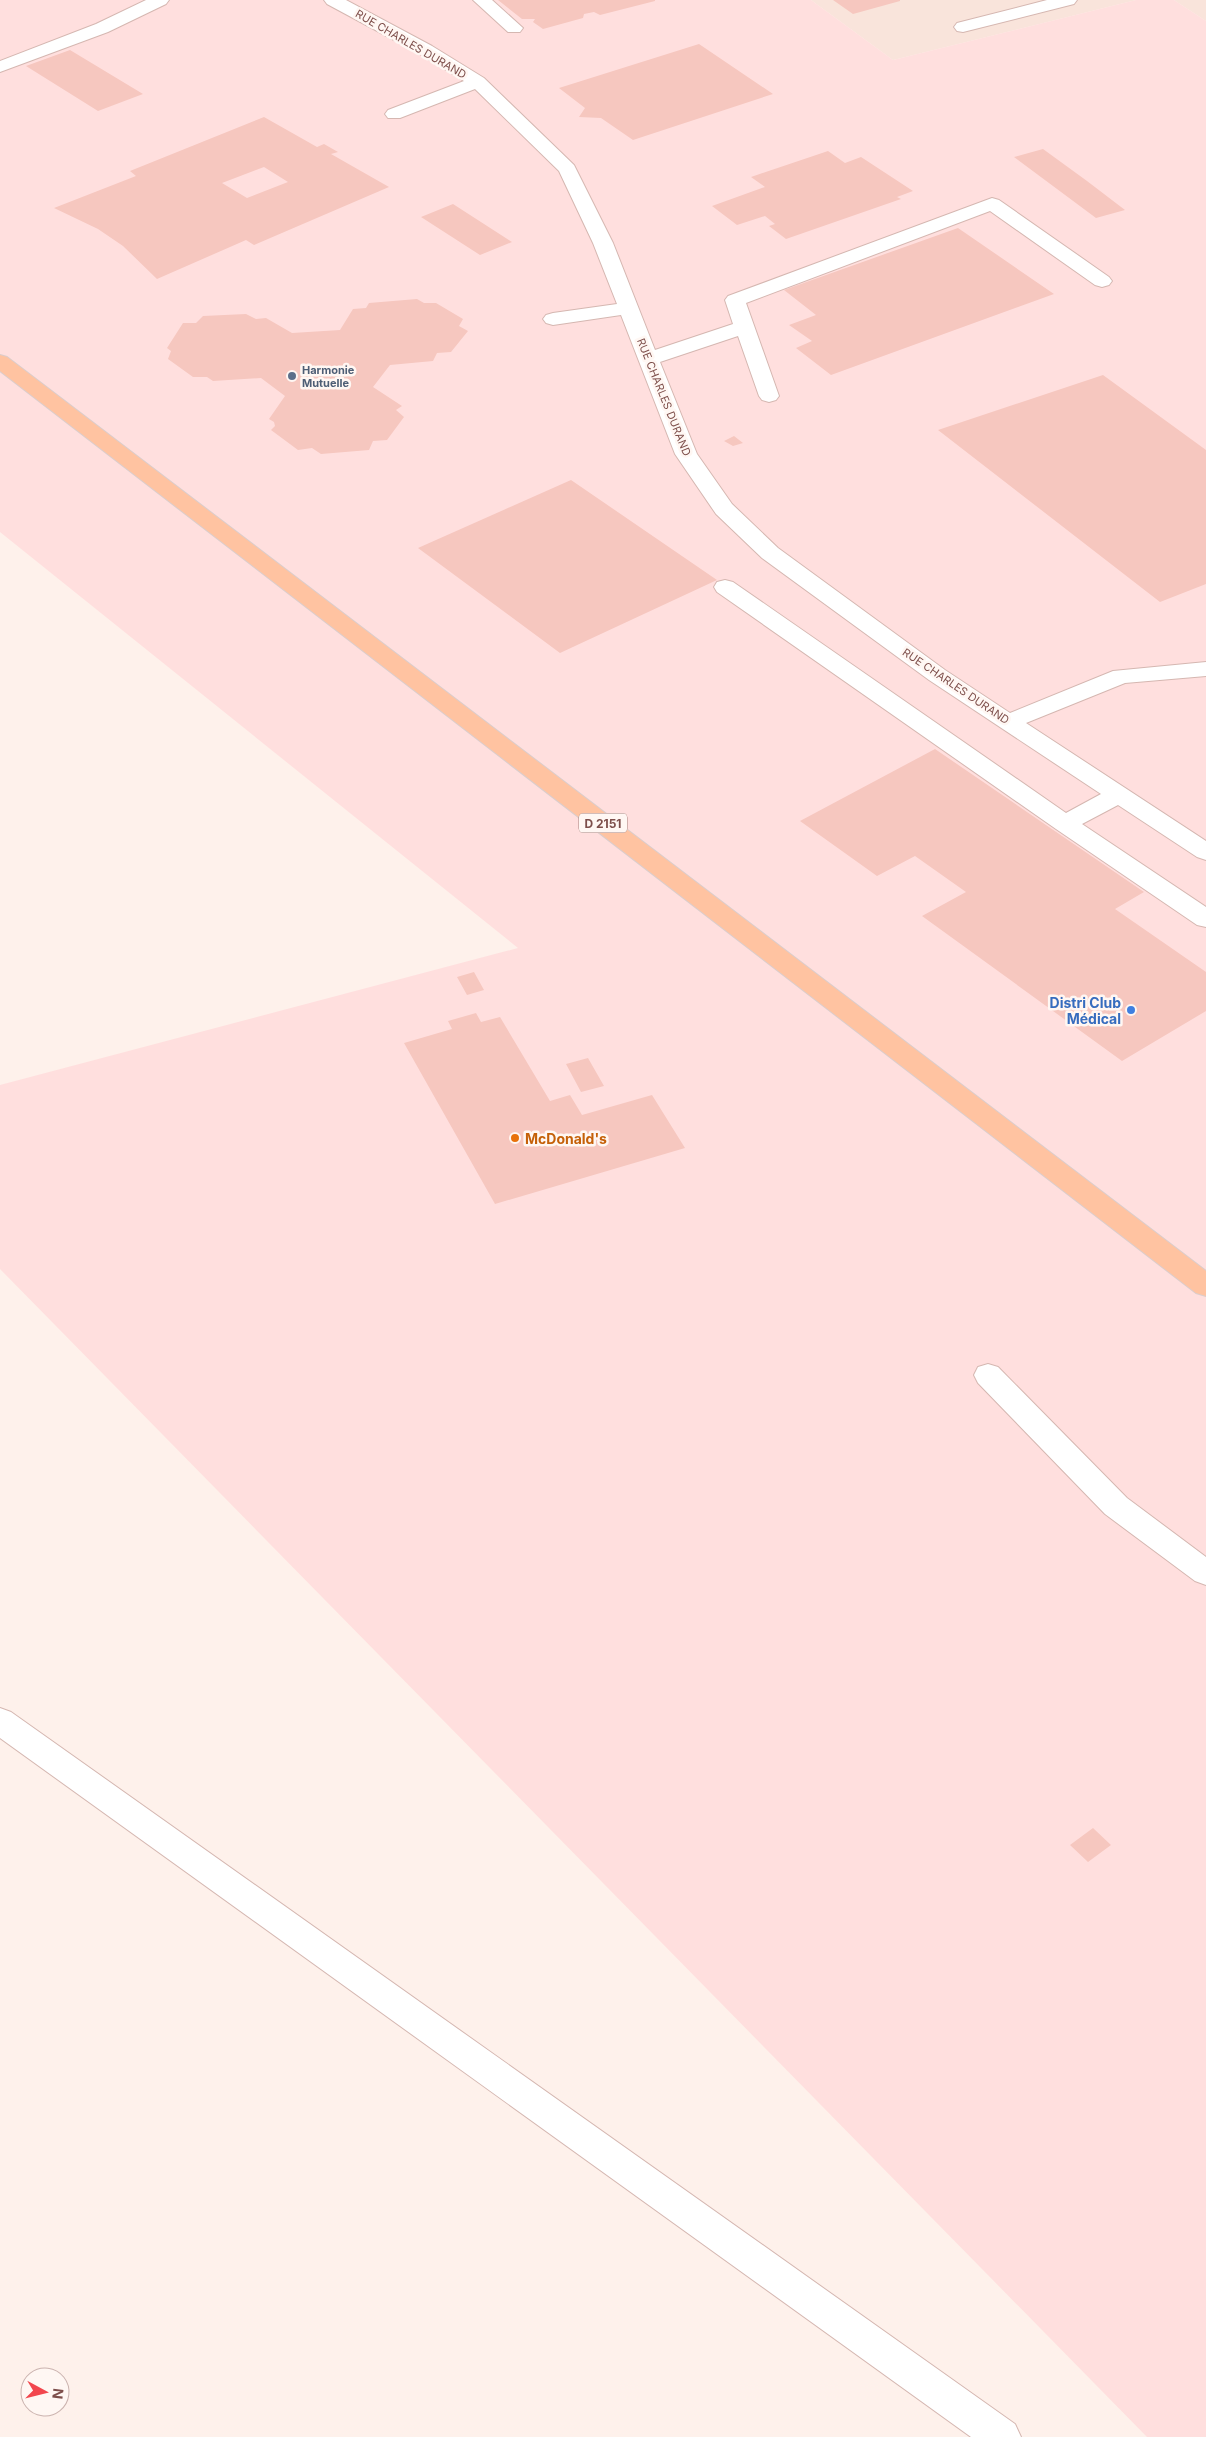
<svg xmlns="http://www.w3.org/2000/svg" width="1206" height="2437" font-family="Inter,sans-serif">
<rect width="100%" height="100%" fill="#fef1eb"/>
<path fill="#f9e4db" d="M811,0H1136L893,60Z
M1174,0H1206V21Z"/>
<path fill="#ffdfde" d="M0,0H811L893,60L1136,0H1174L1206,21V2437H1147L0,1269V1085L518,948L0,532Z"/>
<path fill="#f6c7bf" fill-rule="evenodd" d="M498,0H655V1L600,15L594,12L584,14L583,18L543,29L533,22L535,19H522Z
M833,0H900V1L853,14Z
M699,44L773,94L633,140L601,118L579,117L585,108L559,88Z
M70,50L143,94L98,111L26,66Z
M264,117L317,147L324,144L338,152L331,154L389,187L254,245L246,240L157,279L123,246L98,229L54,208L136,176L130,171ZM264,167L288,182L247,198L222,183Z
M1043,149L1087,181L1125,210L1096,218L1014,157Z
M828,151L845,163L861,157L913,191L897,197L901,199L786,239L769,226L775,224L765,216L737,225L712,206L765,187L751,177Z
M453,204L512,242L480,255L421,217Z
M958,228L1054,294L831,375L796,348L812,341L789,325L816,315L784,290Z
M417,299L424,303H436L463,319L459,326L468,331L451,352L437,353L433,361L390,365L373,387L402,406L396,410L404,417L387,440L373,441L369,450L321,454L312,448L298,450L271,430L275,426L274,422L269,419L285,396L261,378L213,381L207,377H193L168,359L171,351L167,348L183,323H196L203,316L246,314L256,319L266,318L292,333L340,330L353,309L366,308L369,303Z
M1103,375L1206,450V584L1160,602L938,430Z
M734,436L743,443L733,446L724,441Z
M571,480L717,580L560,653L418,548Z
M935,749L1144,892L1115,909L1206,972V1011L1122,1061L922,916L966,892L915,856L877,876L800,821Z
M474,972L484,990L467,995L457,977Z
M476,1013L481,1022L500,1017L550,1101L570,1095L582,1115L652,1095L685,1148L495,1204L404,1043L452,1029L448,1021Z
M588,1058L604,1086L581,1092L566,1064Z
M1093,1828L1111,1845L1088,1862L1070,1845Z"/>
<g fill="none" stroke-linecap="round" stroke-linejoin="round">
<defs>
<path id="minor" d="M146,0H169L166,4L108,32L0,72V61L96,24Z
M324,0H346L432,46L484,78L574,165L613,243L655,350L733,324L725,300L728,296L992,198L999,200L1109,277L1112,281L1109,285L1102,287L1095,285L990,211L746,303L779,396L776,400L769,402L762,400L759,396L738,336L660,362L697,454L732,504L778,548L945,670L1010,713L1113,671L1206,662V676L1125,683L1026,723L1206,841V860L1197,857L1118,805L1082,824L1206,907V927L1197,925L1056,829L717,592L714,587L717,582L725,580L733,582L1066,813L1101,794L929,680L762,558L716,514L675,454L621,315L553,325L546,323L543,319L546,315L553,313L617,304L593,243L559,171L475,89L400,118H388L385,114L388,110L464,81L420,54L327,4Z
M473,0H492L523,28L520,32H508Z
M1047,0H1077L1074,4L963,32L957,31L954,27L957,23Z
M988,1364L998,1367L1127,1498L1206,1557V1585L1195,1581L1105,1514L978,1383L974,1375L978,1367Z
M0,1708L11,1712L1015,2424L1021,2437H971L0,1738Z"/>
<path id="major" d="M0,355L7,357L1206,1271V1296L1196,1293L0,371Z"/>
</defs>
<use href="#minor" stroke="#d5b7b1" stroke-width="2"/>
<use href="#major" stroke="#dbcdcc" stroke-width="2"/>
<use href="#minor" fill="#fff" fill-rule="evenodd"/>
<use href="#major" fill="#ffc3a1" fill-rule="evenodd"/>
</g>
<circle fill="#5c6f8a" stroke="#fff7f3" stroke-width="2" cx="292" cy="376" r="5"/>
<circle fill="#3f7fe0" stroke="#fff7f3" stroke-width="2" cx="1131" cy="1010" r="5"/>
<circle fill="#e8710a" stroke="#fff7f3" stroke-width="2" cx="515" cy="1138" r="5"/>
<g text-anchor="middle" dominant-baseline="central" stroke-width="5" stroke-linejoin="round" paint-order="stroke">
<g font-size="11" fill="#7d4e4a" stroke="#fff7f3">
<text transform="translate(411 44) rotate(30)">RUE CHARLES DURAND</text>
<text transform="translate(664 397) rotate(68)">RUE CHARLES DURAND</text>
<text transform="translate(956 686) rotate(34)">RUE CHARLES DURAND</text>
</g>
<g font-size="11" font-weight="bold" fill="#4e5e75" stroke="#fff7f3" text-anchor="start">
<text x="302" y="370">Harmonie<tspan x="302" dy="13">Mutuelle</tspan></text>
</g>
<rect fill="#fff7f3" stroke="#a4817d" stroke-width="1" x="579" y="813.5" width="48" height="19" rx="4"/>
<g font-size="12" font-weight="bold" fill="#7d4e4a">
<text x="603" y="823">D 2151</text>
</g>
<g font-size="14" font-weight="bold" fill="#366cbe" stroke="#fff7f3" text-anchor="end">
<text x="1121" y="1002">Distri Club<tspan x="1121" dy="16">Médical</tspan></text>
</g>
<g font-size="14" font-weight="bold" fill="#c56008" stroke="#fff7f3" text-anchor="start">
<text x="525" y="1138">McDonald's</text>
</g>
</g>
<g transform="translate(45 2392) rotate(97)"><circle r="24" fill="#fff7f3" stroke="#cbb3af"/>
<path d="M0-4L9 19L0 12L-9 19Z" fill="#f2464d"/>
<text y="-8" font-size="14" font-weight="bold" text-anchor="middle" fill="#7d4e4a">N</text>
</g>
</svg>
